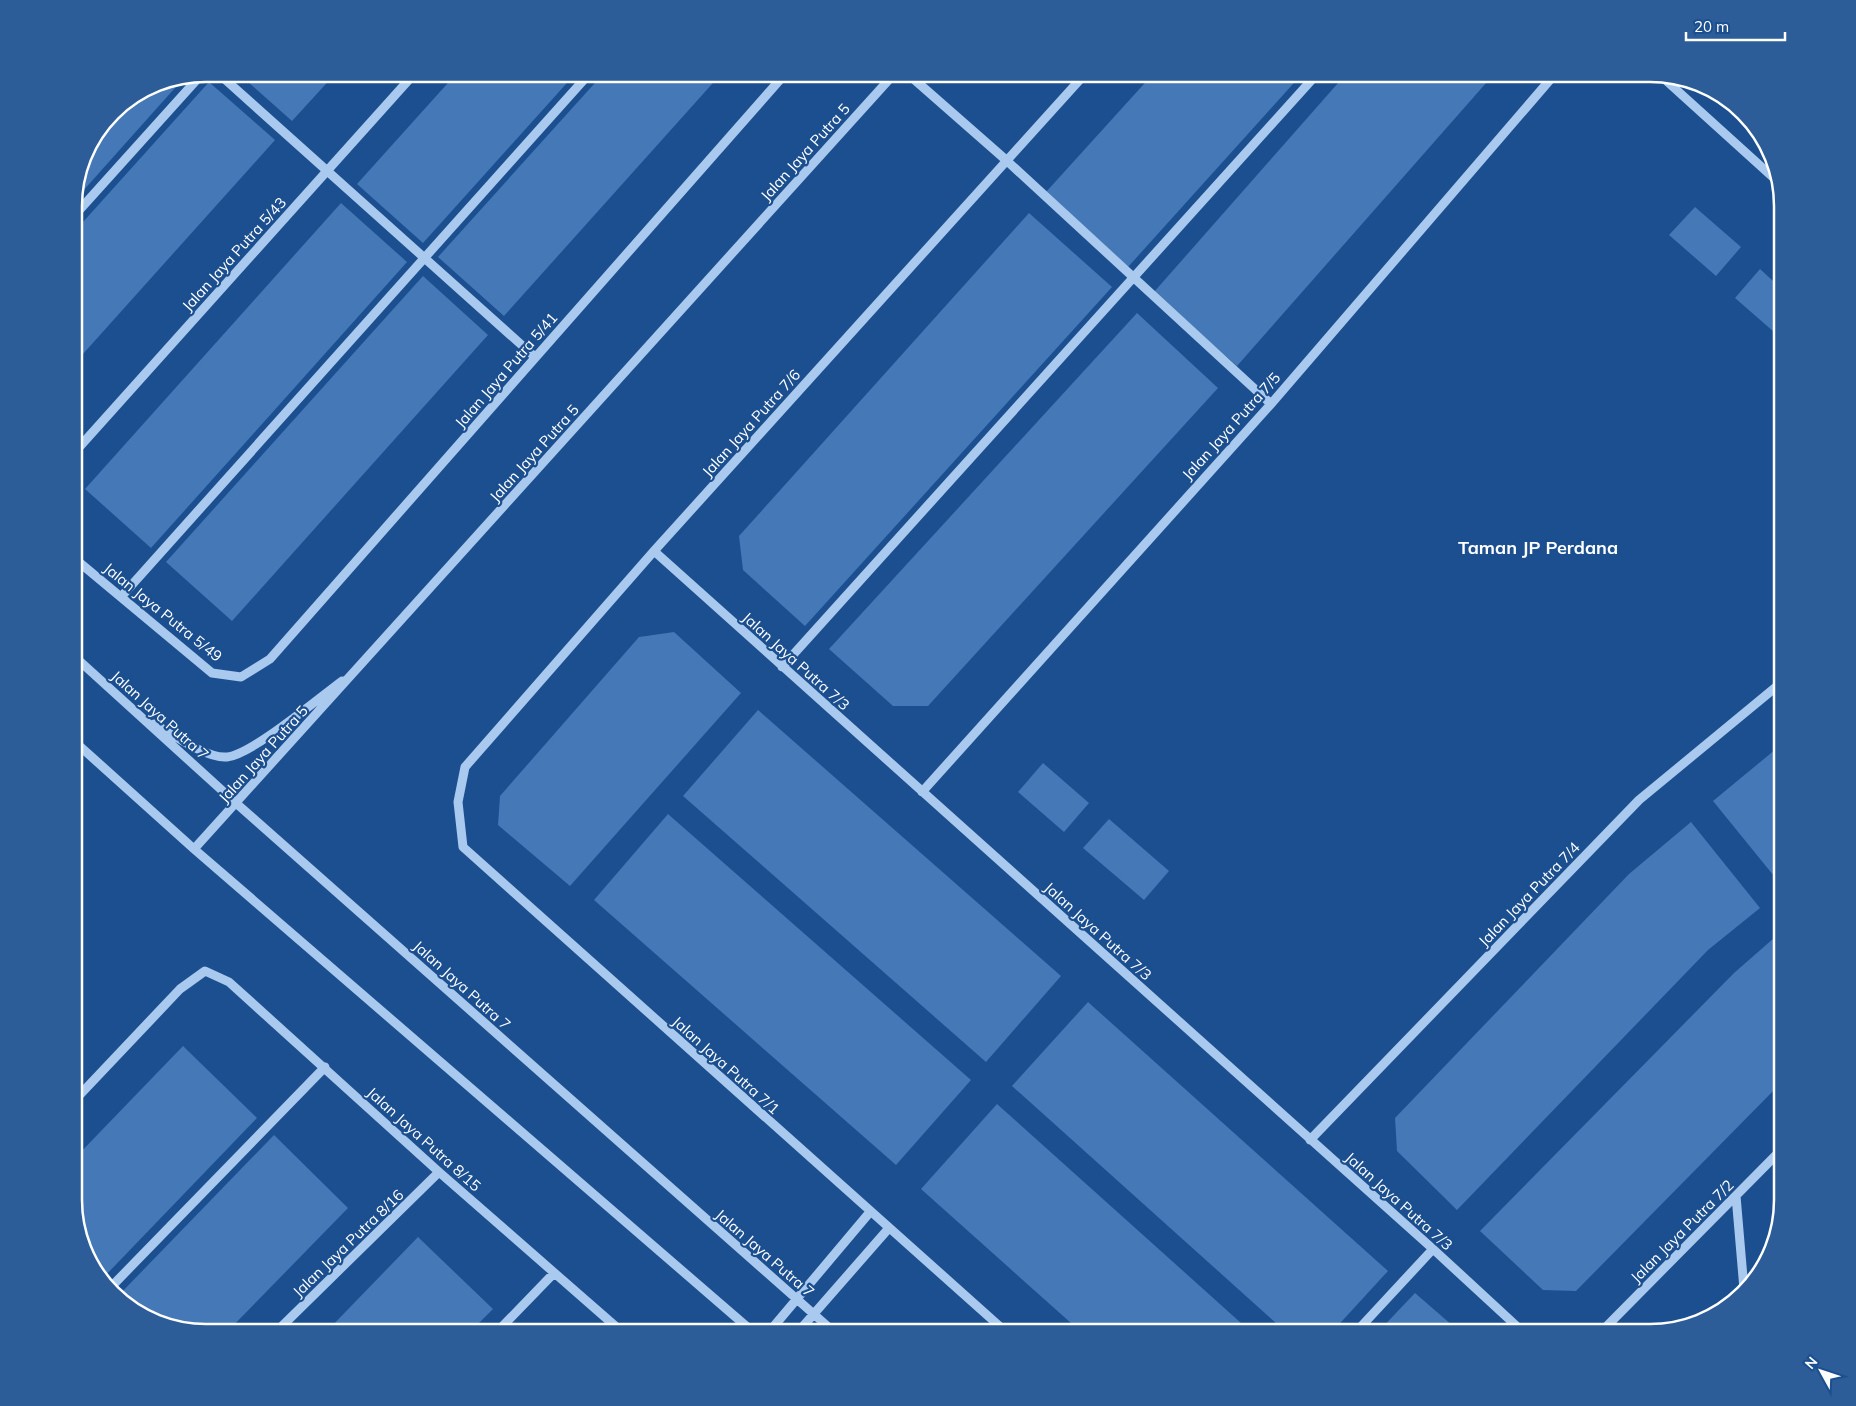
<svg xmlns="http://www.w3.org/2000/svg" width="1856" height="1406" font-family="Mulish,sans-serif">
<rect width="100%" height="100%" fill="#1b4f8f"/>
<path fill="#4478b7" d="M239,74H335L292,121Z
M456,74H575L423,243L357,184Z
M603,74H721L504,316L438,257Z
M1153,74H1302L1128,267L1046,192Z
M1346,74H1494L1237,366L1154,292Z
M184,78L157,108L74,201L88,148L119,107L156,84Z
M209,82L275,140L74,364V232Z
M341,203L407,262L151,548L85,489Z
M1695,207L1741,247L1716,276L1669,235Z
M1029,213L1112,287L805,626L743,570L739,536Z
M1760,269L1782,289L1781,338L1735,298Z
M423,276L488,335L232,621L166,562Z
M1137,313L1218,388L928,706H893L829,649Z
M674,632L741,693L570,886L498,825L500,796L639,637Z
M758,710L1061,976L986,1062L683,796Z
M1782,744V886L1713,801Z
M1043,763L1089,803L1064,832L1018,792Z
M668,814L971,1080L896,1165L594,900Z
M1109,819L1169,871L1144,900L1083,848Z
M1691,822L1760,908L1708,950L1457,1210L1397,1151L1395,1118L1629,874Z
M1782,931V1082L1576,1291L1543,1290L1480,1231L1734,973Z
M1088,1002L1388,1271L1332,1332H1286L1012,1086Z
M183,1046L257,1118L103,1278L88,1258L74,1208V1159Z
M997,1104L1172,1261L1251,1332H1081L921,1189Z
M274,1135L348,1208L227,1332H206L164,1325L126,1305L118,1296Z
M418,1237L493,1309L470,1332H326Z
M1415,1293L1460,1332H1378Z"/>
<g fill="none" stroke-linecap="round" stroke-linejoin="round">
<path stroke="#a9c9ee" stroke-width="9" d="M219,74L535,357
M908,74L1006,160L1271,404
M1660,75L1776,180
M74,216L201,75
M74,453L414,74
M654,551L1433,1249L1523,1332
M74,558L212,673L241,677L270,659L785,74
M121,597L589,74
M74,656L237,804L834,1332
M782,667L1317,74
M154,724C172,734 207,759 227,757C251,755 319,698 342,681
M74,741L194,849L753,1332
M922,792L1271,404L1555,74
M194,849L894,74
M74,1101L180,989L205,971L229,982L439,1172L622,1332
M1310,1140L1639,800L1782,682
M1736,1196L1744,1289
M111,1287L325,1067
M276,1332L439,1172
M497,1332L554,1273
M769,1332L870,1212
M798,1332L889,1228
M1006,1332L463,847L458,802L465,767L654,551L1085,74
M1356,1332L1433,1249
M1601,1332L1782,1149"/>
</g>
<g text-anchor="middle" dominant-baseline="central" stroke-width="4.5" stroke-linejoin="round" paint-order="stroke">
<g font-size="15" fill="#fff" stroke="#1b4f8f">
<text transform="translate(805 152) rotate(-48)">Jalan Jaya Putra 5</text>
<text transform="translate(234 254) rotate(-48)">Jalan Jaya Putra 5/43</text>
<text transform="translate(506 370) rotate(-49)">Jalan Jaya Putra 5/41</text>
<text transform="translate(751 423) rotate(-48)">Jalan Jaya Putra 7/6</text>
<text transform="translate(1231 426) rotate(-48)">Jalan Jaya Putra 7/5</text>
<text transform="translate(534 453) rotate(-48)">Jalan Jaya Putra 5</text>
<text transform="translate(163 612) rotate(39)">Jalan Jaya Putra 5/49</text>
<text transform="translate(796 661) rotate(42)">Jalan Jaya Putra 7/3</text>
<text transform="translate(160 715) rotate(42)">Jalan Jaya Putra 7</text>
<text transform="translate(263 754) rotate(-48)">Jalan Jaya Putra 5</text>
<text transform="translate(1529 894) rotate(-46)">Jalan Jaya Putra 7/4</text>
<text transform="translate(1098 931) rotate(42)">Jalan Jaya Putra 7/3</text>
<text transform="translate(462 985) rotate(42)">Jalan Jaya Putra 7</text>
<text transform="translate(726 1065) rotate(42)">Jalan Jaya Putra 7/1</text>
<text transform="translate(424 1139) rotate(42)">Jalan Jaya Putra 8/15</text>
<text transform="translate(1399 1201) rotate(42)">Jalan Jaya Putra 7/3</text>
<text transform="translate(1682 1231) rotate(-45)">Jalan Jaya Putra 7/2</text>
<text transform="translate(348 1243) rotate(-44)">Jalan Jaya Putra 8/16</text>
<text transform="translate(765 1253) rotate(41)">Jalan Jaya Putra 7</text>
</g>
<g font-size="18" font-weight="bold" fill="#fff" stroke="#1b4f8f">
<text x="1538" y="547">Taman JP Perdana</text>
</g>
</g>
<path d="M0 0H1856V1406H0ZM206 82H1650A124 124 0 0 1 1774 206V1200A124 124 0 0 1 1650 1324H206A124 124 0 0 1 82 1200V206A124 124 0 0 1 206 82Z" fill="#2d5d98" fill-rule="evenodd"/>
<path fill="none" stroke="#fff" stroke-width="2.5" d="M206 82H1650A124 124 0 0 1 1774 206V1200A124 124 0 0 1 1650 1324H206A124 124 0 0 1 82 1200V206A124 124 0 0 1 206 82Z"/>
<g transform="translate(1821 1371) rotate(310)" stroke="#1b4f8f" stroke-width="4" paint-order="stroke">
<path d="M0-4L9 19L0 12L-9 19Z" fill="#ffffff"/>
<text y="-8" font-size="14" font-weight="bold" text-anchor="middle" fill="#ffffff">N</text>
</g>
<path d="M1686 32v8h99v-8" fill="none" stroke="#ffffff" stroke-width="2.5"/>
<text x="1694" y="32" font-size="15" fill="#ffffff" stroke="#1b4f8f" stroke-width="4" paint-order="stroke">20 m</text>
</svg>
